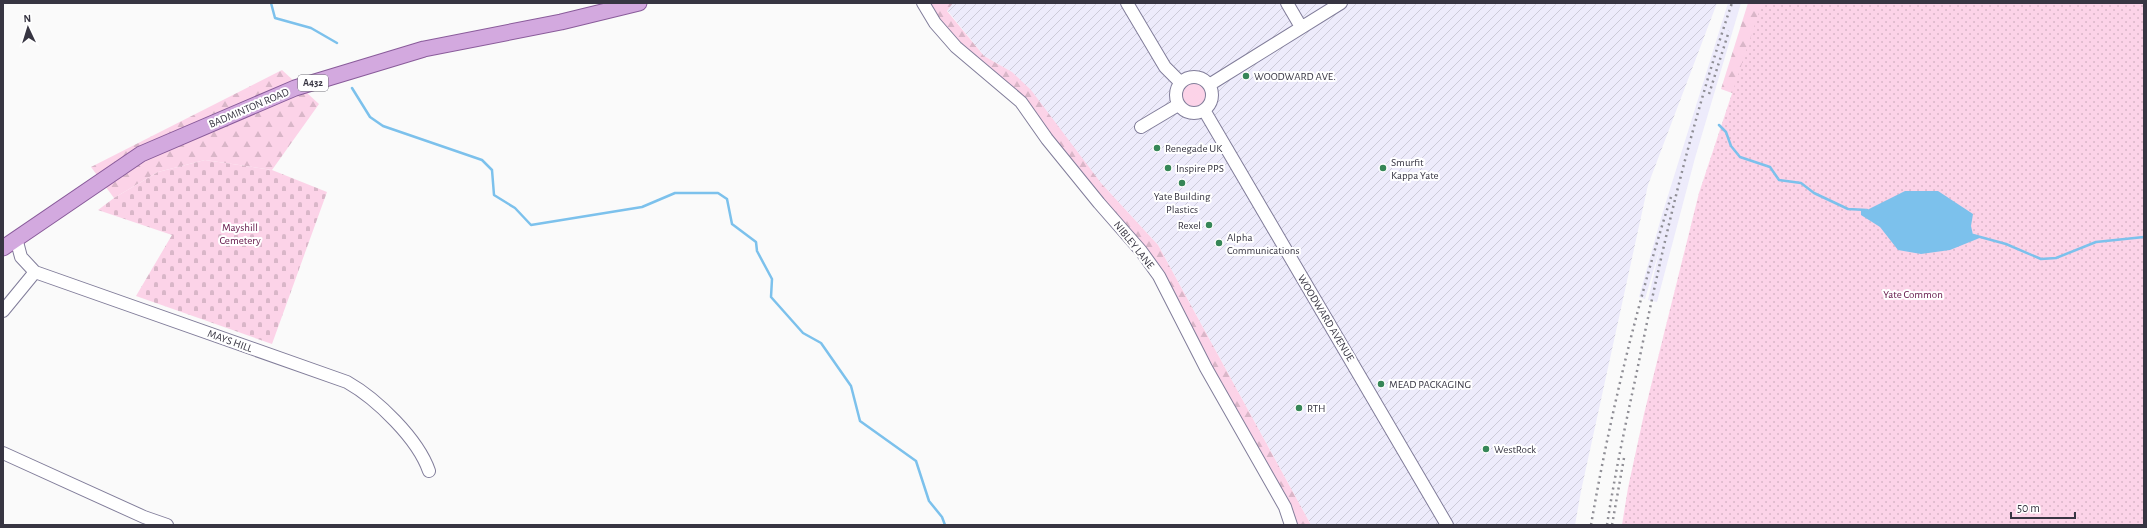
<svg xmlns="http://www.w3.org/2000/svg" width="2147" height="528" font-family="'Alegreya Sans',sans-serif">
<defs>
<pattern id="industrial-furrows" width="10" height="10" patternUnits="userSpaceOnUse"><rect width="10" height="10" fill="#edebfb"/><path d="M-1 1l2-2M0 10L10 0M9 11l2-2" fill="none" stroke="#cccad8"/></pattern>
<pattern id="forest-firs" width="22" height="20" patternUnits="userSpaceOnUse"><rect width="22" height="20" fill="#fcd3e8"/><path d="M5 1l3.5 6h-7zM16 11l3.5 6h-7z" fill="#d9b6c8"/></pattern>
<pattern id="cemetery-stones" width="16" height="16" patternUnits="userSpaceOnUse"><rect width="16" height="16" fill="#fcd3e8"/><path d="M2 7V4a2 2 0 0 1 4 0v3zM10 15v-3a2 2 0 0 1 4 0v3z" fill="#d9b6c8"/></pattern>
<pattern id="park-dots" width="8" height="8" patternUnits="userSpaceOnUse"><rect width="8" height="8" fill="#fcd3e8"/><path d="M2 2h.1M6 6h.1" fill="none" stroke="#d9b6c8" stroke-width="1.8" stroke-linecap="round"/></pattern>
</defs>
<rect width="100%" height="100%" fill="#fafafa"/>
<path fill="#edebfb" d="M1728,3H1741L1695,158L1657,302L1648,300L1660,248L1645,299L1639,297L1661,218Z"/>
<path fill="url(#industrial-furrows)" d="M953,3H1717L1648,185L1581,491L1575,525H1311L1158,245L1101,183L1012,72L984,56L947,10Z"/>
<path fill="#fcd3e8" d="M1180 95a14 14 0 1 1 28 0a14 14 0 1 1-28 0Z"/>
<path fill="url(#forest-firs)" d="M927,3H953L947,11L984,56L1012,72L1031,90L1101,183L1158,245L1311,525H1297L1292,506L1211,364L1163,272L1145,246L1092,188L1021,94L965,49L932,14Z
M1748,3H1779L1740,96L1721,89Z
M282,70L319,104L272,170L205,160L158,172L114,198L91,167Z"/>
<path fill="url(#cemetery-stones)" d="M205,160L272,170L327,192L272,344L136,296L172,235L98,210L114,198L158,172Z"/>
<path fill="url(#park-dots)" d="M1762,3H2144V525H1622L1628,488L1644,414L1699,193Z"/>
<path fill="#7cc1ec" d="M1905,191H1938L1973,214L1971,226L1973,235L1982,237L1950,250L1921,254L1898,250L1880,227L1861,215V210H1867Z"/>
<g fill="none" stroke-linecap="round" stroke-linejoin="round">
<path stroke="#7cc1ec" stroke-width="2.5" d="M271,3L275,18L311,28L337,43
M352,88L370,117L383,126L482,160L492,170L494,195L515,208L531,225L642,207L675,193H718L727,199L732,224L756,242L757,251L772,279L771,297L803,333L821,343L851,386L860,421L916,461L929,501L942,517L945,525
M1719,125L1726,132L1731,146L1740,157L1770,167L1779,180L1801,183L1814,193L1848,209L1867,210
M1973,235L2006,244L2041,259L2056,258L2096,242L2144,237"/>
<defs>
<path id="minor" d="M923,3L935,23L956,47L1021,102L1047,139L1099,203L1141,251L1159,276L1206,368L1285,507L1291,525
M1127,3L1165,67L1180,82
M1287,3L1301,27
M1176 95a18 18 0 1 1 36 0a18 18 0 1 1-36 0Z
M1209,85L1341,3
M1204,110L1447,525
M1141,127L1178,105
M16,238L21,257L35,272L347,382C377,399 418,439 429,471
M3,311L35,272
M3,453L144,517L167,525"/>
<path id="major" d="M3,248L141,154L295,88L424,49L561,22L639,3"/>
</defs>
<use href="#minor" stroke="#817d9a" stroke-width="14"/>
<use href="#major" stroke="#895b9a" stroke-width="17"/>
<use href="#minor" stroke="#fff" stroke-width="12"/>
<use href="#major" stroke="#d3a9df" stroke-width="15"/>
<path stroke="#8f8e95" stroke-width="2.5" stroke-dasharray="2 4" stroke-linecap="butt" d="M1709,94L1729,31
M1591,525C1610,415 1637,304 1671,197
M1607,525C1615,473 1626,422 1637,371C1662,247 1691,123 1732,3
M1612,525L1624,458"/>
</g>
<g fill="#368657" stroke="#fff" stroke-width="1.5">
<circle cx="1246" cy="76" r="4"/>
<circle cx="1157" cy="148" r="4"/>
<circle cx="1168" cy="168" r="4"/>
<circle cx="1383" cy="168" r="4"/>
<circle cx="1182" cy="183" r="4"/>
<circle cx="1209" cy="225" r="4"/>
<circle cx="1219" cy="243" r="4"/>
<circle cx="1381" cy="384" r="4"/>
<circle cx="1299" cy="408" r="4"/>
<circle cx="1486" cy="449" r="4"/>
</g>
<g text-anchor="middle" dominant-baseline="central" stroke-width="4" stroke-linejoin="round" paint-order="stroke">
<rect fill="#fff" stroke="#73727b" stroke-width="1" x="298" y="75" width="30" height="16" rx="3"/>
<g font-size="10" font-weight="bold" fill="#373542">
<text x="313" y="83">A432</text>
</g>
<g font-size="11" fill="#373542" stroke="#fff" text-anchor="start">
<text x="1254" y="76">WOODWARD AVE.</text>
<text x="1165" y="148">Renegade UK</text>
<text x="1391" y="162">Smurfit<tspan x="1391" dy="13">Kappa Yate</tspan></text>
<text x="1176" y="168">Inspire PPS</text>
<text x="1182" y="196" text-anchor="middle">Yate Building<tspan x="1182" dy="13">Plastics</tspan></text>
<text x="1201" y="225" text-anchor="end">Rexel</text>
<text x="1227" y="237">Alpha<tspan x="1227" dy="13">Communications</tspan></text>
<text x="1389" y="384">MEAD PACKAGING</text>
<text x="1307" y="408">RTH</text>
<text x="1494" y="449">WestRock</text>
</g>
<g font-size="11" fill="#373542" stroke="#fff">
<text transform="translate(249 108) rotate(-23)">BADMINTON ROAD</text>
<text transform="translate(1134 245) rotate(51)">NIBLEY LANE</text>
<text transform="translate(1326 318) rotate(59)">WOODWARD AVENUE</text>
<text transform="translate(230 341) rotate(20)">MAYS HILL</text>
</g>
<g font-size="11" fill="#611346" stroke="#fff">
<text x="240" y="227">Mayshill<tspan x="240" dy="13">Cemetery</tspan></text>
<text x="1913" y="294">Yate Common</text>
</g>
</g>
<rect width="2147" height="528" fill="none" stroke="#373542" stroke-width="8"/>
<g transform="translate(28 28) rotate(356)" stroke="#ffffff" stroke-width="3" paint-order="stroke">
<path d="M0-3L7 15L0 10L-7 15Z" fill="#373542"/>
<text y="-6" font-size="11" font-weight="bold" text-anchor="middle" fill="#373542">N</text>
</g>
<path d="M2011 512v6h64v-6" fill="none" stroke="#373542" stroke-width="2"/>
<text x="2017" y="512" font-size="12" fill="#373542" stroke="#ffffff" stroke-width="3" paint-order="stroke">50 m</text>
</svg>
